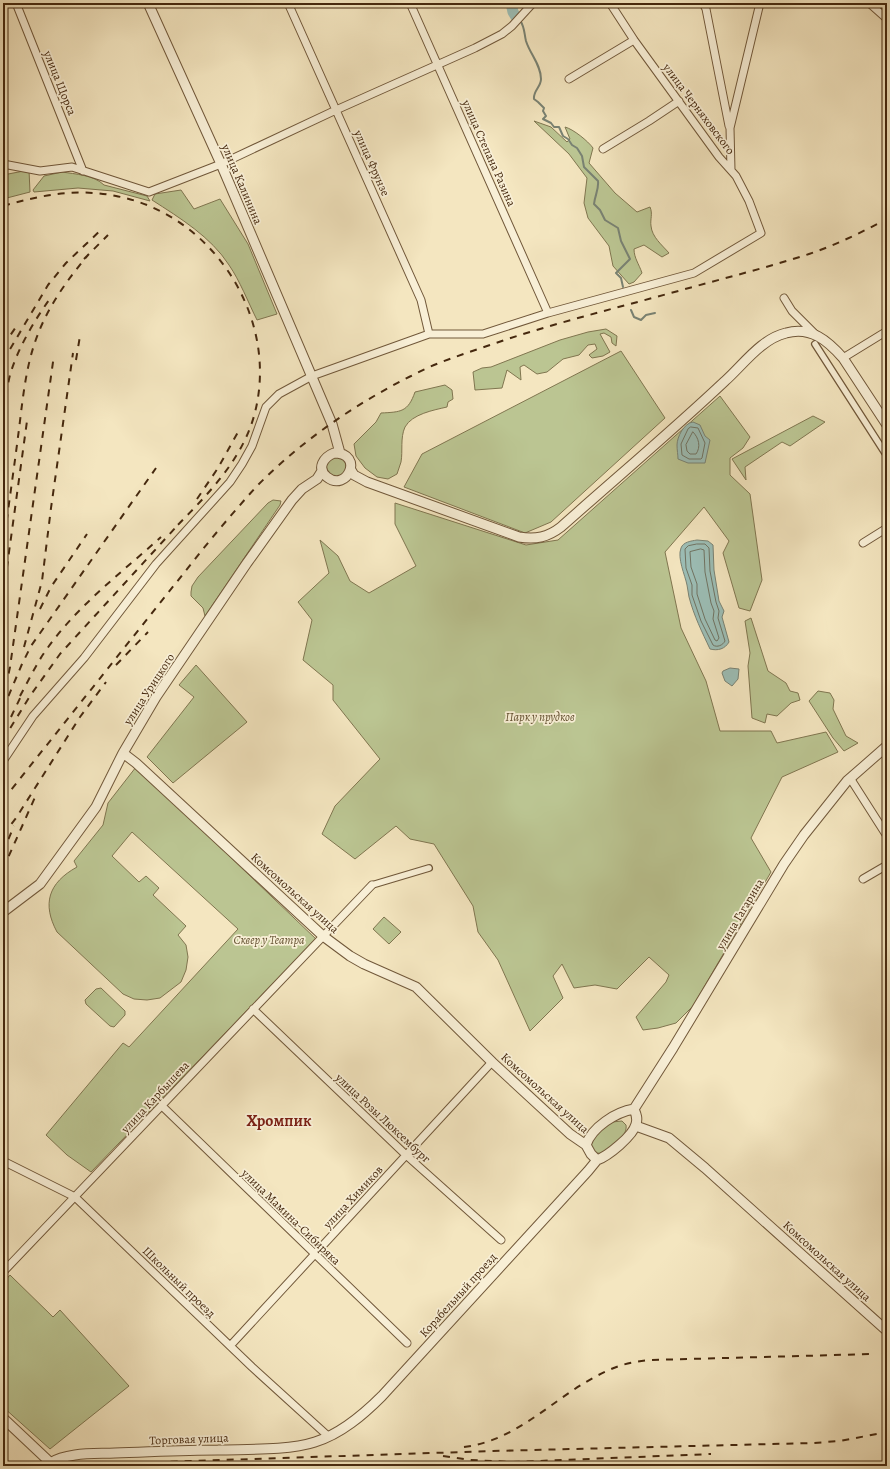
<svg xmlns="http://www.w3.org/2000/svg" width="890" height="1469" font-family="Alegreya,serif">
<rect width="100%" height="100%" fill="#f4e6c0"/>
<filter id="stains"><feTurbulence type="fractalNoise" baseFrequency=".005" numOctaves="4"/><feColorMatrix values="0 0 0 0 .2 0 0 0 0 .09 0 0 0 0 .02 0 0 0 .5 -.17"/></filter>
<radialGradient id="worn" r=".72"><stop offset=".6" stop-color="#630" stop-opacity="0"/><stop offset="1" stop-color="#630" stop-opacity=".3"/></radialGradient>
<path fill="#bbc592" stroke="#807650" d="M534,121L551,127L567,142L570,139L565,127C573,129 588,141 593,148L589,163L615,193L637,212L650,207C653,214 650,219 651,226C652,237 662,245 669,253L662,257L644,245L634,249C634,258 639,264 642,273L634,282L629,284L613,266L609,246L588,218L584,203L587,178L569,154Z
M29,170L30,192L3,199V175Z
M62,172C75,174 94,175 104,185L147,196L150,201L113,191L78,188L34,192L33,190L44,176Z
M181,190L194,209L220,199L248,244L277,314L257,320C248,302 240,281 229,265C211,237 180,218 152,200L155,194Z
M606,329L617,336L616,346L612,343L611,337L604,333L600,334L610,352L603,356L592,358L589,355L597,349L595,344L588,345L579,355L563,359L547,372L537,374L524,365L520,367L521,380L507,370L502,388L475,390L473,372L482,368L491,367L560,340L588,332Z
M621,351L665,418L551,522L525,533L404,487L422,454Z
M445,385L452,390L453,399L448,402L447,407C434,410 412,414 405,427C400,438 403,451 401,462C400,466 398,470 397,474L388,479L377,477L365,468L356,456L354,444L376,422L381,413C401,412 408,412 415,392Z
M720,396L750,437L743,448L730,458V475L750,494L762,580L750,611L739,608L723,553L729,541L704,507L665,552L681,628L706,681L720,731H771L777,743L826,732L838,752L782,777L751,838L771,872L693,1006L676,1023L658,1028L643,1030L636,1017L666,982L669,975L649,957L617,989L595,985L574,988L562,964L553,976L563,998L530,1031L498,960L478,932L473,906L434,844L410,839L396,826L355,859L322,834L335,806L380,759L333,700V685L303,660L312,620L298,602L329,573L320,540L338,556L350,581L369,593L416,566L395,524V503L526,545L558,540Z
M813,416L825,422L790,446L782,442L745,467L746,480L732,459Z
M326 467a10 10 0 1 1 20 0a10 10 0 1 1-20 0Z
M273,500L281,501L280,505L205,616L203,608L191,596V592L192,586L198,577L268,503Z
M751,618L768,671L786,683L790,691L798,693L800,700L791,703L777,716L767,714L765,723L752,718L748,666L750,653L745,621Z
M196,665L247,722L173,783L147,757L194,697L179,685Z
M818,691L830,693L834,700L833,709L846,736L858,743L844,751L833,738L809,701Z
M136,767L316,939L91,1172L67,1155L46,1135L123,1043L129,1047L238,929L132,832L112,856L139,882L146,876L159,888L153,895L186,926L178,935L186,945L188,957L186,970L181,982L160,998L147,1000L134,999L123,994L57,932C42,904 48,883 77,867L74,861L103,825L108,803Z
M384,917L401,932L389,944L373,929Z
M101,988L125,1011V1015L114,1027L110,1026L86,1004L85,1000L96,989Z
M622,1121L626,1125C628,1135 613,1148 605,1152C602,1154 598,1153 595,1153L591,1149V1138L612,1122Z
M10,1275L53,1317L60,1310L129,1386L50,1449L3,1407V1283Z"/>
<path fill="#9cbeb6" stroke="#798273" d="M693,422L700,425L705,436L710,440L705,463H688L678,459C678,455 677,450 677,445C677,437 684,423 693,422Z
M697,540L708,541L713,545L714,570L719,601L724,611L722,617L729,642C725,649 718,651 710,649C702,632 694,616 689,597C688,593 688,589 687,585C685,575 677,558 681,548C683,542 691,541 697,540Z
M730,668L739,669L738,679L732,686L725,681L722,673L723,671Z"/>
<g fill="none" stroke-linecap="round" stroke-linejoin="round">
<path stroke="#707362" stroke-width="1" d="M691,427L698,428L705,443L702,458L701,459H689L682,455L681,444L688,429Z
M693,432C699,438 701,447 696,454H690L687,451L686,445Z
M697,544H705L709,548L710,571L716,602L719,611L718,618L725,641C723,645 717,648 713,645L701,621L692,595V585L686,568L685,549L688,546Z
M701,549L704,550L705,572L711,603L714,611L713,619L719,638L717,641L715,640L705,619L697,594V584L691,567L690,552Z"/>
<path stroke="#798273" stroke-width="2" d="M520,20C525,28 524,33 526,41C530,54 541,65 541,79C541,87 533,91 534,99L538,102L544,108L543,111L546,116L543,119L551,123L554,127H559L563,136L568,139L572,145L577,148L582,156L584,167L598,181C599,189 595,195 594,204L600,210L605,220L618,228L621,241L630,259L616,273L621,278L623,287
M631,310L634,317L641,320L646,315L655,313"/>
<path stroke="#9cbeb6" stroke-width="11" d="M511,3L513,12L516,17"/>
<defs>
<path id="pedestrian" d="M815,344L887,456
M372,885L429,868"/>
<path id="minor" d="M16,3L83,171
M288,3L421,300L429,334
M410,3L548,313
M703,3L706,9L729,126
M869,3L887,19
M569,79L634,40
M603,149L649,121L679,101
M3,164L40,171L72,167L149,192L221,164L336,110L475,48L502,34L512,26L533,3
M731,170L730,128L760,3
M784,298L792,311L816,335
M843,358L887,331
M863,543L887,528
M3,761L33,716L84,658L156,564L230,482L242,464L252,446L266,407L279,394L312,376L429,334H483L548,313L694,273L761,233L749,201L736,176L719,157L634,40L610,3
M850,778L887,836
M863,879L887,865
M253,1009L406,1155L501,1240
M162,1106L407,1343
M3,1161L75,1197L252,1367L328,1436
M3,1272L372,885
M230,1346L492,1062"/>
<path id="tertiary" d="M148,3L221,164L332,424L340,453
M334,453C365,453 347,493 327,477C316,468 324,457 334,453Z
M351,470L354,475L367,482L519,537C536,540 548,537 561,527C616,478 672,431 725,381C743,365 761,339 786,333C811,326 828,341 843,358L887,425
M123,753L136,763L323,936L350,956L364,964L416,987L492,1062L570,1134L586,1145
M3,912L40,884L96,807L123,753L156,697L247,563L292,500L302,489L317,479L322,471
M634,1109L673,1048L784,864L804,835L847,781L887,746
M634,1109C636,1114 638,1118 636,1124C633,1136 608,1156 597,1160L591,1154L586,1145C592,1127 616,1112 634,1109Z
M636,1126L669,1138L705,1168L887,1331
M3,1418L54,1466
M50,1463C68,1452 94,1454 115,1453C149,1452 184,1450 218,1450C246,1449 288,1451 315,1442C341,1434 363,1415 382,1396L588,1171L597,1160"/>
</defs>
<use href="#pedestrian" stroke="#71583a" stroke-width="8"/>
<use href="#minor" stroke="#71583a" stroke-width="9"/>
<use href="#tertiary" stroke="#71583a" stroke-width="11"/>
<use href="#pedestrian" stroke="#f8efd6" stroke-width="5.5"/>
<use href="#minor" stroke="#f8efd6" stroke-width="7"/>
<use href="#tertiary" stroke="#f8efd6" stroke-width="9"/>
<path stroke="#45280e" stroke-width="2" stroke-dasharray="7 7" stroke-linecap="butt" d="M3,206C41,195 77,188 116,196C213,214 281,319 254,416C241,462 206,496 173,530
M84,259L108,235
M3,346L18,324
M76,360L80,336
M3,361L48,285L66,263L103,228
M3,424C5,408 6,391 10,375C17,350 34,321 49,300
M197,499L218,468L238,432
M3,549C8,509 14,469 19,429C23,397 26,364 38,334C49,305 68,279 88,255
M3,596L27,421
M40,609L51,587L87,534
M24,647L42,581L51,508L73,353
M116,665L148,632
M20,696C27,683 34,669 42,656C73,609 120,574 161,537
M3,701L10,667L54,355
M3,709L22,664L31,646L156,468
M11,717L23,692
M3,740L30,696L60,654L177,526
M3,800L203,549C220,528 238,507 256,487C300,442 355,404 411,376C435,363 461,355 487,346C553,323 621,307 689,288C729,277 769,267 809,254C836,245 862,232 887,219
M3,835L16,818L80,717L106,682
M3,852L14,826
M3,869L36,795
M464,1447C521,1440 557,1393 607,1371C621,1364 636,1361 652,1360L873,1354
M443,1456L470,1460L513,1462L711,1454
M3,1462L23,1465L41,1466L493,1451L813,1443L840,1441L887,1432"/>
</g>
<g text-anchor="middle" dominant-baseline="central" stroke-width="3.5" stroke-linejoin="round" paint-order="stroke">
<g font-size="12" fill="#45280e" stroke="#f8efd6">
<text transform="translate(60 83) rotate(68)">улица Щорса</text>
<text transform="translate(699 109) rotate(53)">улица Черняховского</text>
<text transform="translate(489 153) rotate(66)">улица Степана Разина</text>
<text transform="translate(372 163) rotate(66)">улица Фрунзе</text>
<text transform="translate(242 184) rotate(67)">улица Калинина</text>
<text transform="translate(149 689) rotate(-57)">улица Урицкого</text>
<text transform="translate(295 893) rotate(42)">Комсомольская улица</text>
<text transform="translate(740 914) rotate(-59)">улица Гагарина</text>
<text transform="translate(545 1093) rotate(42)">Комсомольская улица</text>
<text transform="translate(155 1097) rotate(-47)">улица Карбышева</text>
<text transform="translate(383 1118) rotate(43)">улица Розы Люксембург</text>
<text transform="translate(353 1197) rotate(-47)">улица Химиков</text>
<text transform="translate(291 1217) rotate(44)">улица Мамина-Сибиряка</text>
<text transform="translate(827 1261) rotate(42)">Комсомольская улица</text>
<text transform="translate(179 1282) rotate(44)">Школьный проезд</text>
<text transform="translate(458 1295) rotate(-48)">Корабельный проезд</text>
<text transform="translate(189 1439) rotate(-2)">Торговая улица</text>
</g>
<g font-size="12" font-style="italic" fill="#624f2f" stroke="#f8efd6">
<text x="540" y="717">Парк у прудков</text>
<text x="269" y="940">Сквер у Театра</text>
</g>
<g font-size="16" font-weight="bold" fill="#7a1f14" stroke="#f8efd6">
<text x="279" y="1121">Хромпик</text>
</g>
</g>
<rect width="890" height="1469" fill="none" stroke="#f4e6c0" stroke-width="16"/>
<rect x="4" y="4" width="882" height="1461" fill="none" stroke="#45280e" stroke-width="2"/>
<rect x="8" y="8" width="874" height="1453" fill="none" stroke="#45280e"/>
<rect width="100%" height="100%" filter="url(#stains)"/>
<rect width="100%" height="100%" fill="url(#worn)"/>
</svg>
